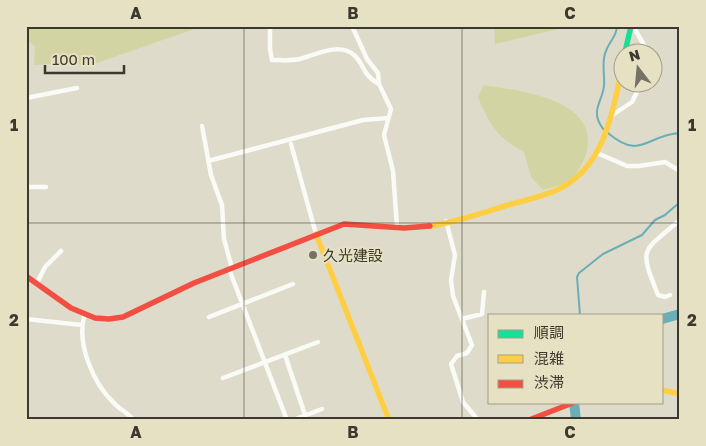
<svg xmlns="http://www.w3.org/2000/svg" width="706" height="446" font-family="'Golos Text','Noto Sans JP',sans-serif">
<rect width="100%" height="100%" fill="#dedbcb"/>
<path fill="#d2d5a3" d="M26,26H203L85,67L75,62L34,65L35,46L26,40Z
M494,26H571L495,44Z
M484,85C519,91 598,98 587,151C584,162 577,172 571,182L543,190L531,177L524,152C498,138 489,125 478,97Z"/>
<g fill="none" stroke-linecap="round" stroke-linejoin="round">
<path stroke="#6aaeb7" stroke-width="2" d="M604,130C589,111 602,103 604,86C605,74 601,62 606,51C609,42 617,36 617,26
M608,133C641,161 646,135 680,133
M580,315L577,277L579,273L603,254L642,235L655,220L665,215L680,202"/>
<path stroke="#6aaeb7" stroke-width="10" d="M662,319L680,314
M574,402L576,420"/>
<path stroke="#fafaf7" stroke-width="4.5" d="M270,26V49L272,60C281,60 291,61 300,59C315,55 339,42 354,55C365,65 362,75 379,84
M352,26L367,59L378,73L379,84L391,109L384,135L393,171L397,227
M633,26L644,45L645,52
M26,98L77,88
M611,116L632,102L642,82
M202,126L211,175L222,205L224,239L232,268
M291,144L316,234
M597,153L627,166H639L665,162L680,171
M208,161L363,120L388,118
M26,187H46
M446,221L455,255L451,280L453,296L472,345L467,353L457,356L451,364L463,402L478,420
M229,269L287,420
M37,283L45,267L61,251
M670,295L665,297L658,295C639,247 641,253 680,220
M84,317C77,344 93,383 113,402C119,409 128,413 134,420
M209,317L293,284
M26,319L82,325
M462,319L482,314L484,292
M285,355L305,415
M223,378L318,342
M293,420L322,409"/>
<path stroke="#16e098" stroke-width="5.5" d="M625,52L631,26"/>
<path stroke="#ffcf43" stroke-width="5.5" d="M430,226C457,222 482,213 508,205C525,200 543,197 559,189C607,166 613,106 624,60
M316,234L389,420
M662,390L680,394"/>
<path stroke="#f24e42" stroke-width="5.5" d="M26,276L71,308L95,318L109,319L123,317L194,283L344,224L404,228L430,226
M529,420L575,402"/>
</g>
<path fill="none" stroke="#3b392d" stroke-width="1" stroke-opacity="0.55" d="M244,26V420M462,26V420M26,223H680"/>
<circle fill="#747264" stroke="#e6e1c3" stroke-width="2" cx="313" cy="255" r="5"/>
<g text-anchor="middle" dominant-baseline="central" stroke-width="4" stroke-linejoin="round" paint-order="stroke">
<g font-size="15" fill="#3b392d" stroke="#e6e1c3" text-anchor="start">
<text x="323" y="255">久光建設</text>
</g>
</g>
<rect width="706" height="446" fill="none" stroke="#e6e1c3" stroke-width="55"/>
<rect x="488" y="314" width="175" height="90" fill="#e6e1c3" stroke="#a29e87"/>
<rect x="498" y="330" width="25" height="8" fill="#16e098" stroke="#a29e87"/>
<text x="534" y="338" font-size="15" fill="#3b392d">順調</text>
<rect x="498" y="355" width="25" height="8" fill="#ffcf43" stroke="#a29e87"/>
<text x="534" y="364" font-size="15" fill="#3b392d">混雑</text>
<rect x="498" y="380" width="25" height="8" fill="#f24e42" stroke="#a29e87"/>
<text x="534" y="388" font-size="15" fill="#3b392d">渋滞</text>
<g transform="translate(638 68) rotate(344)"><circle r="24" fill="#e6e1c3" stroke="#a29e87"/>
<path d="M0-4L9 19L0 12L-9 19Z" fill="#747264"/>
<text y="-8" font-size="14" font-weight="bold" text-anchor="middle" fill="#3b392d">N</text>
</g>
<path d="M45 65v8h79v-8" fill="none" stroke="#3b392d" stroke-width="2.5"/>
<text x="52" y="65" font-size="15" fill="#3b392d" stroke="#e6e1c3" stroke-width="4" paint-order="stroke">100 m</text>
<rect x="28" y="28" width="650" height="390" fill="none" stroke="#3b392d" stroke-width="2"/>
<g font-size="16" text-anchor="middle" font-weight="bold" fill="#3b392d">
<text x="136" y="19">A</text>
<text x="353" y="19">B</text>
<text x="570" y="19">C</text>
<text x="14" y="131">1</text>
<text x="692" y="131">1</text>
<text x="14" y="326">2</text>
<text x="692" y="326">2</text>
<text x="136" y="438">A</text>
<text x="353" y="438">B</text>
<text x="570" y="438">C</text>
</g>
</svg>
